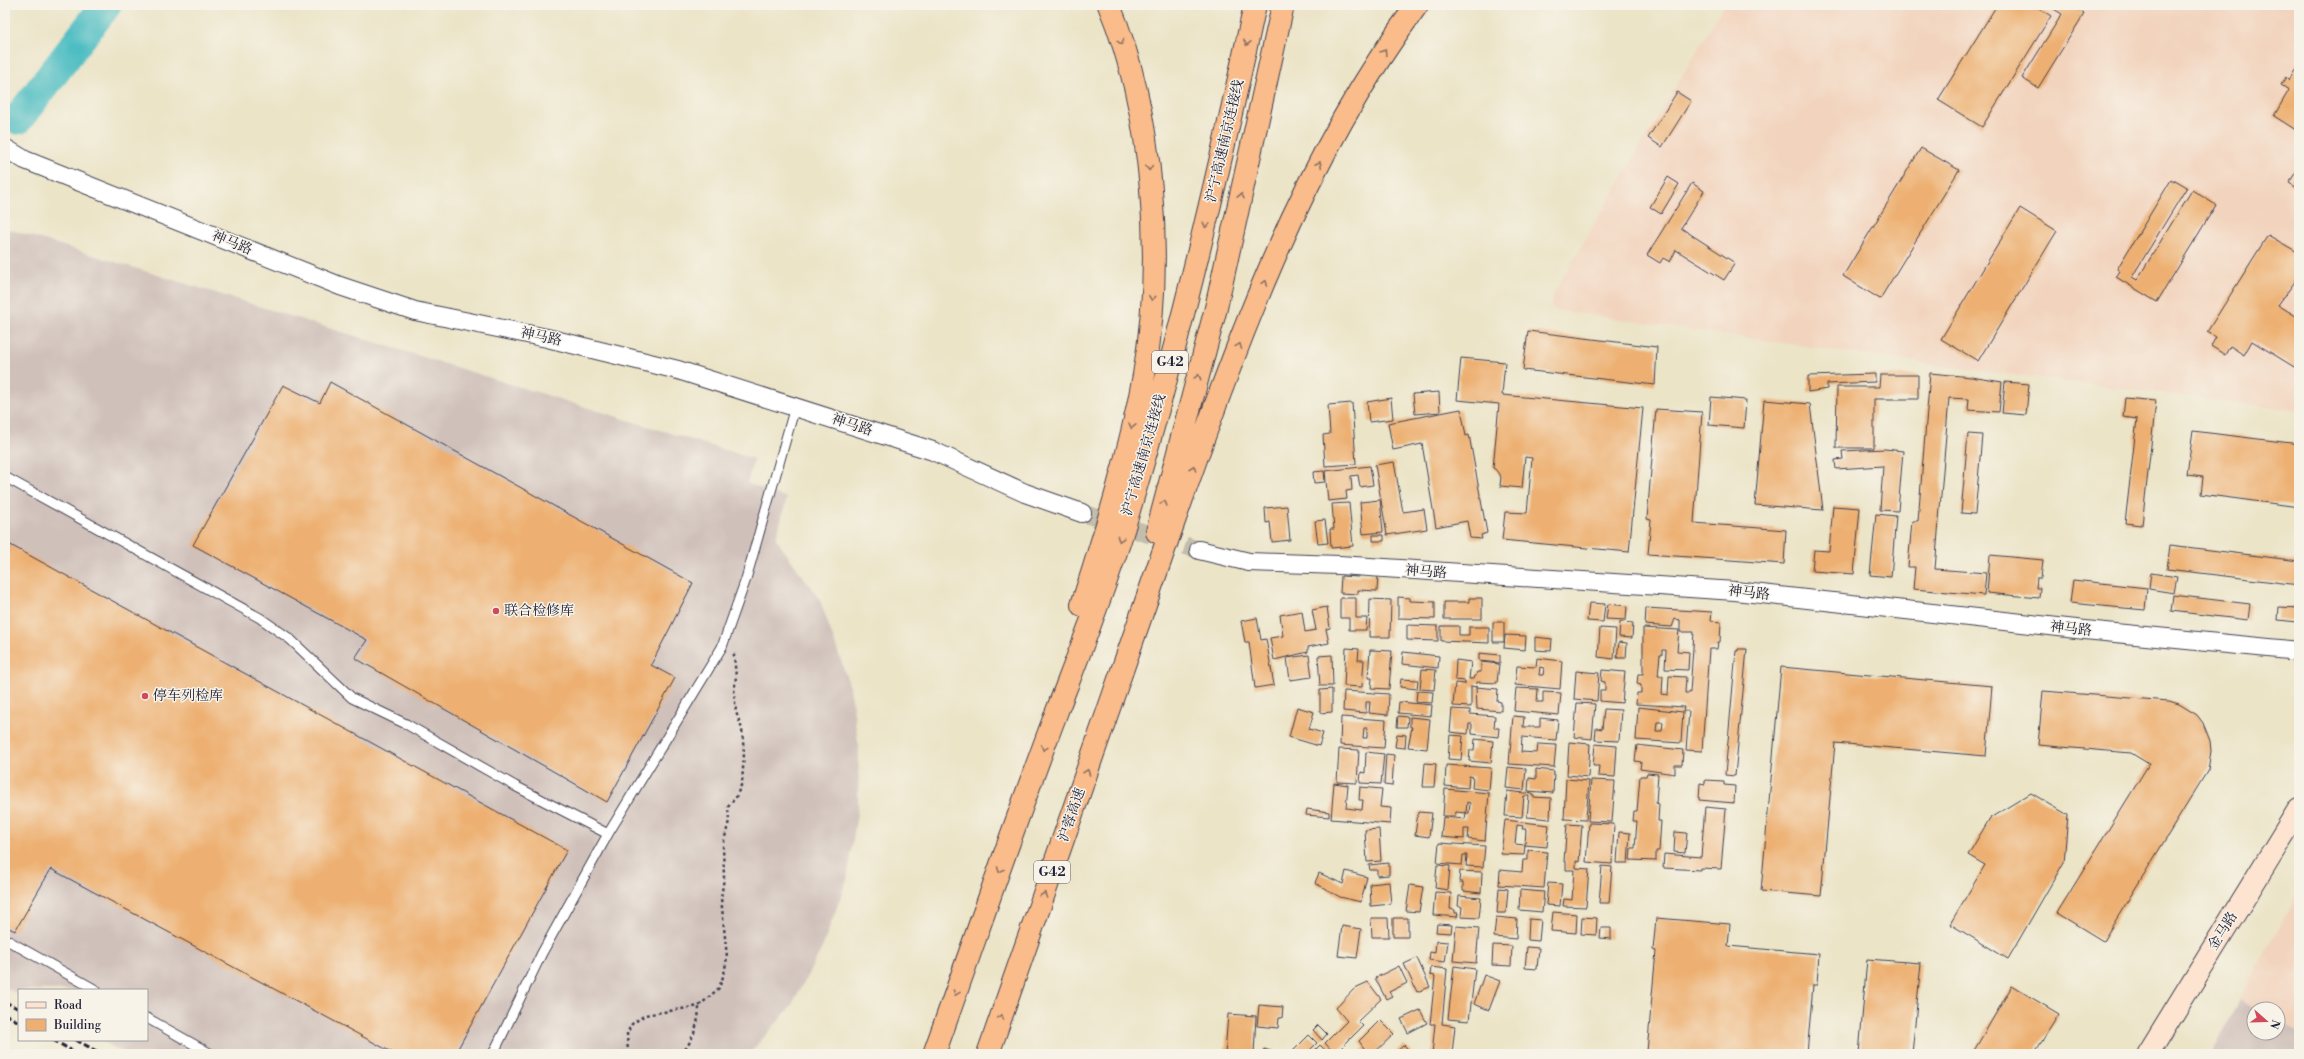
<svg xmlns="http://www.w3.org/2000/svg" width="2304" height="1059" font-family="'Libre Bodoni','Noto Serif SC',serif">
<rect width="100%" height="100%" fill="#f7f3e8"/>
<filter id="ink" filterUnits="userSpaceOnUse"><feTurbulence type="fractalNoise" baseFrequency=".025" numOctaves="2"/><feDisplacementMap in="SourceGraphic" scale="8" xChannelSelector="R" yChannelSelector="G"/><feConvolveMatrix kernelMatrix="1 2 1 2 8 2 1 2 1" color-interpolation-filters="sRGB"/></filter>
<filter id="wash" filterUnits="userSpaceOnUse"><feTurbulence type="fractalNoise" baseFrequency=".012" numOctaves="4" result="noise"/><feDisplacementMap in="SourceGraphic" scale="16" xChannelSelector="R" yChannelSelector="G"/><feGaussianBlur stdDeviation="0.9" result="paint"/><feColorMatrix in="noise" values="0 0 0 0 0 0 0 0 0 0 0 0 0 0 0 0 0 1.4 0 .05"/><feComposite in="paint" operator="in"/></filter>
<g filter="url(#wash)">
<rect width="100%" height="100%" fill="#ebe4c7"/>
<path fill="#f2d4be" d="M1724,5H2299V411L1935,365L1555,310L1551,307L1552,296Z
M2299,892V1033L2278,1021V1009H2257L2240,999Z"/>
<path fill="#cfc0ba" d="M5,228L754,459L747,483L787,498L776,539L820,600L850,687L859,748L858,807L847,879L823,946L790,1008L749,1054H125L100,1040H147V990H19V995L5,987Z
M2240,999L2257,1009H2254V1033H2278V1021L2299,1033V1054H2212Z"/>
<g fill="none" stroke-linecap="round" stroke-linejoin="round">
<path stroke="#4ebdc3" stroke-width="31" d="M18,119L106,5"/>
</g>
<g id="blocks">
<path fill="#edb072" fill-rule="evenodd" d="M1997,5H2034L2051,16L1982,127L1938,100Z
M2047,5H2070L2084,14L2038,88L2022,78L2062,14Z
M2299,64V132L2274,116L2289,90L2281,85L2286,77L2289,80Z
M1677,92L1691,101L1662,147L1648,138Z
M1921,148L1959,170L1880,299L1843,276Z
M2299,167V189L2289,183Z
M1668,177L1679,184L1661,214L1650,207Z
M2171,180L2174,182L2175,180L2187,187L2132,277L2137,280L2192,190L2216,205L2157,302L2116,277L2120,271L2117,269Z
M1692,183L1704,191L1681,228L1735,263L1724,280L1676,250L1670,262L1663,258L1660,263L1647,255Z
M2020,208L2057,231L1978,361L1941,339Z
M2268,235L2299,253V276L2278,305L2299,318V370L2252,341L2244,355L2230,346L2225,355L2211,346L2216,337L2207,332Z
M1528,331L1657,347L1655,385L1523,370Z
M1461,358L1505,362L1502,395L1643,408L1629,552L1502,540L1505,512L1527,513L1532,458L1525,457L1522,488L1500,486L1501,477L1495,469L1493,468L1499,404L1457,400Z
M1930,373L1971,377L2002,382L1999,412L1968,410L1969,399L1949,398L1935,569L1986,573L1984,595L1913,589L1915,567H1908L1912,521H1918Z
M1875,374V382L1827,384V389L1808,392V376Z
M1880,375H1918V399H1874V448H1836L1837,387H1879Z
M330,382L693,583L651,665L675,678L607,802L355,658L367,640L193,545L283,385L320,403Z
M2005,382L2029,384L2026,415L2002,413Z
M1439,392L1440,412L1415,414L1413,394Z
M1711,397L1746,400L1744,428L1709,425Z
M1391,398L1393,419L1369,422L1367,402Z
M2125,398L2156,401L2142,525L2125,523L2137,419L2123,417Z
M1764,400L1810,404L1823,510L1755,505Z
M1352,403L1356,464L1325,466L1323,435L1330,434L1328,405Z
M1461,409L1466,436L1469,435L1487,533L1481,535L1482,539L1470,538L1467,521L1436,527L1422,444L1393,450L1388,423Z
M1656,409L1702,412L1694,523L1786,530L1784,564L1648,554L1651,520L1647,519Z
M2193,431L2299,444V507L2201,494L2203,477L2187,475Z
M1968,434L1982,435L1975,514L1961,513Z
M1885,449L1903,451L1898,511L1880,510L1883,466L1836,469L1835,460L1843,459L1842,451Z
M1394,462L1403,512L1424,509L1427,529L1387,535L1375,465Z
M1370,466L1373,485L1360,487L1358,475L1351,476L1352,490L1346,491L1347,499L1328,501L1325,471Z
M1324,471L1325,482L1314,483L1313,472Z
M1380,500L1383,532L1363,534L1360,502Z
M1349,503L1353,546L1331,548L1330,529H1334L1332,504Z
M1287,506L1290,540L1272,542L1270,522L1266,523L1265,508Z
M1833,506L1860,508L1854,574L1812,571L1814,550L1829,551Z
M1876,514L1896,516L1891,577L1870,575Z
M1325,520L1328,543L1318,544L1315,521Z
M1373,535H1384V541H1373Z
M5,542L567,850L455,1054H395L51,869L15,931L5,926Z
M2170,545L2299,561V585L2167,569Z
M1990,555L2043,560L2041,578H2037L2036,588H2040L2039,598L1987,593Z
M2151,573L2177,577L2174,593L2149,589Z
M1359,574L1378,575L1377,591L1358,590V594L1340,593L1341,576L1359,577Z
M2073,580L2147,588L2145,610L2070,603Z
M2173,595L2250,604L2248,620L2171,611Z
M1398,597L1410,598V601L1435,602V619L1398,618Z
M1340,598H1356V618H1367L1366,630H1349V618H1340Z
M1469,598H1482V619H1444V602H1469Z
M1370,599L1391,600L1390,637H1369Z
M1589,603L1605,604L1603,622L1587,621Z
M1608,604L1627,606L1626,620L1606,619Z
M1327,607L1330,628L1326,629L1329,643L1308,647V652L1274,660L1270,638L1283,636L1280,615L1302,611L1305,632L1316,630L1312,610Z
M2279,607L2299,608L2298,622L2278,620Z
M1646,608L1712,612L1711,621L1721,622L1720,642H1718L1717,649H1709L1702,751L1686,750L1689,711H1683L1684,707L1636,704L1637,693H1641V685L1637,684L1638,674H1643V628L1679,630L1677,651L1689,652L1688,670L1665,669L1666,650H1662V655H1660L1658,676H1663L1662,694L1668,695L1669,676L1686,677L1685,693H1690L1694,632H1680V620L1675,619L1672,627L1645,625Z
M1257,618L1261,640L1266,639L1274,685L1255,688L1249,642H1245L1241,621Z
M1493,622H1504V642H1493Z
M1620,622L1633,623L1632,638L1619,637Z
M1407,625L1438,626V641L1407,640Z
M1441,626H1459V635H1469V627H1489V643L1441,641Z
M1600,628L1616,629L1614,659L1598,657Z
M1505,635L1526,636L1525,650L1504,648Z
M1535,637L1552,639L1551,651L1535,650Z
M1619,642L1627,643L1626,658H1617Z
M1346,648L1359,649L1358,660H1364L1362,687L1344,686Z
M1738,649H1747L1735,776L1725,775L1736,651H1738Z
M1370,650L1392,651L1389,689L1371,688L1372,678H1368Z
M1403,652L1439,656L1438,668L1402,664Z
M1479,653L1500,655V663L1479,661Z
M1309,655L1312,677L1290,680L1287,658Z
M1332,655L1333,686H1320L1318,656Z
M1537,658L1562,661L1560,689L1515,685L1517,666L1536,667ZM1540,667L1544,668L1543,675H1539Z
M1456,660L1471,662L1469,679H1473L1474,676H1476L1477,672H1481V662L1499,664L1497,683L1477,682L1476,687L1471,686V707L1453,706L1455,683L1465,684V681L1455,680Z
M1781,667L1992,686L1986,756L1835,743L1821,896L1761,891Z
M1422,669L1436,670L1434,690L1420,689Z
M1602,670L1625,672L1622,703L1600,701V690H1605V682L1601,681Z
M1576,671L1599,673L1597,701L1574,699Z
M1401,679L1418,680L1417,689L1400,687Z
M1476,687L1498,689L1497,701L1501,702V711L1477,709Z
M1516,688L1538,689L1537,702H1543V692L1561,693L1559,715L1514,711Z
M1332,689V712L1320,713V690Z
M1344,691L1389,694L1388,715L1369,713L1370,702H1366V713L1343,711Z
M1417,691L1433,692L1432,703L1416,702Z
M2043,691L2169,701L2179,704L2197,715L2203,723L2210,741L2211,751L2208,770L2103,941L2057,913L2149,764L2131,753L2038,745Z
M1399,702L1432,705L1431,716L1398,713Z
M1577,703L1595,704L1592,739L1574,737Z
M1297,707L1314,712L1309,729L1323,733L1319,746L1289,737Z
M1638,707L1683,712L1681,743L1636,740ZM1657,722H1663L1662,731H1656Z
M1452,709L1470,710V714L1495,716L1494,728H1499L1498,737L1472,734V724H1469L1468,734L1450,732Z
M1604,709L1621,710L1619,741L1595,740L1596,728L1602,729Z
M1398,716L1408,717L1407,727H1397Z
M1513,716L1524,717L1523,727H1540V718L1558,720L1556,740L1522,737L1521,752L1537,753L1538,744L1556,745L1554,767L1509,764Z
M1341,717L1386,720L1384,748L1340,745ZM1364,728H1367V738H1363Z
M1410,717L1430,719L1427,749L1408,747L1412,727H1410Z
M1397,734L1406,735L1405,748L1395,747Z
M1450,735L1463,736L1461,760L1448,759Z
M1475,739L1493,741L1491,763L1469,761L1470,750H1474Z
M1569,742L1590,744L1588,777L1567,775Z
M1595,744L1617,746L1615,777L1598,776L1599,766H1593Z
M1637,745L1683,750L1682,765H1675V774L1640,769L1641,762L1635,761Z
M1339,749L1359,750L1357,783L1337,782Z
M1366,752L1384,754L1381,784L1360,783L1361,772L1365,773Z
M1386,754L1394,755L1392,786L1384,785Z
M1425,763L1436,764L1434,787H1423Z
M1446,765L1491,768L1489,790L1472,788L1473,777L1469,776L1468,788L1445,786Z
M1508,767L1526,769L1524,790L1506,788Z
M1536,769L1554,771L1553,793L1528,791L1529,778L1536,779Z
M1647,773L1658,774L1656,803L1659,804L1658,821H1661L1659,851H1656V861L1630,860L1631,848H1635L1637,821H1633L1634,811H1637L1640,776H1646Z
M1566,779L1589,781L1586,820L1564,819Z
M1591,780L1615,781L1612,822L1588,821Z
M1705,780L1724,781V785L1735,786L1734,803L1699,800L1700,783L1705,784Z
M1334,783L1348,785L1346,808L1362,810L1363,800H1359L1360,787L1382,789L1380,807L1391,808L1390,824L1331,819Z
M1445,789L1489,793L1485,841L1468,839L1469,829H1464V839L1441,837L1443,817L1465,819L1466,813H1469L1470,803L1467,802L1466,813L1456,812L1455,816H1443Z
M1507,791L1533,794V797L1551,798L1550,819L1527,817L1529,796H1524L1522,817L1505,816Z
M2031,793L2068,815L2064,862L2008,959L1950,924L1985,865L1968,855L1990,818Z
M1705,807L1726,809L1721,869L1700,868V870L1663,868L1664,854L1701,857Z
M1307,809L1329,812V817L1306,815Z
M1418,812L1432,813L1429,837L1415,835Z
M1505,820L1549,825L1547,847L1525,845L1526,829H1522L1523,826L1517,825L1515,844L1525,845L1524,855L1501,854Z
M1589,823L1614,824L1612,864L1586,862Z
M1567,824L1582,825L1579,862L1576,861V868L1589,869L1586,907L1563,906L1564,899L1572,900L1574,870H1566V861H1564Z
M1379,829L1381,861L1367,862L1365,830Z
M1619,832L1630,833L1628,863H1617Z
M1675,832L1687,833L1685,853L1674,852Z
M1439,843L1485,846L1483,867L1466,866L1467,855H1463L1462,865L1437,863Z
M1528,850L1547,852L1544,888L1499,885L1500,870L1522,872L1523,860H1528Z
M1389,863V875L1377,876V870H1370L1369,865Z
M1437,865L1450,866L1448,890L1435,888Z
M1602,866L1612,867L1609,903H1599Z
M1346,871L1367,877L1361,902L1340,897L1315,883L1319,873L1343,884Z
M1460,871L1482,872L1481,893L1463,891V882H1459Z
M1389,882L1391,904L1371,906L1370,884Z
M1548,883L1562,884L1560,906L1546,905Z
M1410,885L1423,887L1419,912L1406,911Z
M1499,888L1508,889L1506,913H1497Z
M1520,890L1544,892L1542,912L1519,910Z
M1435,892L1451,893L1450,909L1455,910V913H1458L1457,917L1433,915Z
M1459,896L1481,898L1479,918L1461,917L1462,907L1458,906Z
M1553,912L1577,914L1576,933L1551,931Z
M1496,917L1517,919L1516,939L1494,937Z
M1582,917L1597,918L1596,935L1581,934Z
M1371,918H1388L1389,937H1372Z
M1393,918H1408V937H1393Z
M1656,918L1730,924L1728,946L1819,954L1817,985H1813L1807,1054H1644L1647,1052L1656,951L1653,950Z
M1529,919L1541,920L1539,941L1528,940Z
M1437,924L1452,925L1451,933L1436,932Z
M1342,926L1361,929L1357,958L1338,956Z
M1456,926L1479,928L1476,963L1453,961Z
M1601,928H1611V939L1600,938Z
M1436,941L1448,942L1445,962L1429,960L1430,952L1435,953Z
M1493,945L1512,946L1511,966L1492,965Z
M1527,947L1539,948L1537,969L1525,968Z
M1417,958L1430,987L1417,992L1404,964Z
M1867,959L1921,963L1912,1054H1859Z
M1399,966L1407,983L1389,992L1392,996L1386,999L1375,978Z
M1454,966L1475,969L1469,1021L1448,1019Z
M1431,967L1447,969L1442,1024L1455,1026L1452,1054H1432L1435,1024H1430L1435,976L1430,975Z
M1484,975L1500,981L1489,1010L1474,1004Z
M1368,982L1381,999L1358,1021L1363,1026L1335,1054L1325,1043L1347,1021L1336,1008L1355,988Z
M2012,986L2059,1014L2034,1054H1972Z
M1259,1005L1283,1007L1282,1018H1279L1278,1028L1257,1026Z
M1420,1010L1427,1023L1408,1033L1401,1019Z
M1228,1014L1256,1016L1254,1054H1225Z
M1380,1020L1394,1034L1373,1054H1358L1364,1048L1359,1041Z
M1318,1025L1327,1034L1322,1040L1313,1030Z
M1309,1035L1317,1043L1306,1054H1290Z
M1320,1045L1329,1054H1311Z
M1404,1045L1413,1054H1394Z
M1264,1049L1280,1054H1263Z"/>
</g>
</g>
<g filter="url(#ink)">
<use href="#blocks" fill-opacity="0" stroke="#403f50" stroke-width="1"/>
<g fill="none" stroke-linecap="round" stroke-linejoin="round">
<path stroke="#c3bdab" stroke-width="18" stroke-dasharray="18 9" stroke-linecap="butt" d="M1082,513L1199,550"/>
<defs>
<path id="lane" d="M5,477L260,618L290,639L352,698L406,724L515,786L608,834
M5,939L96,990
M147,1018L211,1054
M493,1054L542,953L608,834L722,647L746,579L795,407"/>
<path id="street" d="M5,148L25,160L340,286L415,311L547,338L678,370L933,451L1025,493L1082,513
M1199,550L1249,562L1339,565L1735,591L2085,630L2299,651"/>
<path id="secondary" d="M2148,1054L2299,809"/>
<path id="highway" d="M1157,532L1216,308L1283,5
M1082,605C1106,530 1130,453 1144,375C1164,260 1154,114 1109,5
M934,1054C975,940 1014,824 1057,711C1079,654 1101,598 1120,540C1174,364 1216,185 1255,5
M988,1054C1048,885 1106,716 1165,547C1231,359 1297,166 1417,5"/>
</defs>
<use href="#lane" stroke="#403f50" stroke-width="11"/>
<use href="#street" stroke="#403f50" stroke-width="20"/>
<use href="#secondary" stroke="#403f50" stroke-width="24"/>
<use href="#highway" stroke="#403f50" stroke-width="24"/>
<path stroke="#403f50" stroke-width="2.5" stroke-dasharray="3 3" stroke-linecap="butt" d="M628,1054L627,1033L632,1024L645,1015L699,1006L719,988L724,974L727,957L721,898L724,878L723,845L729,821L728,807L736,797L742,783L744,754L742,729L736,712L734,693L736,677L734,655L732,653
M681,1054C693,1042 699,1022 699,1006"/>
<use href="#lane" stroke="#fff" stroke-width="9"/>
<use href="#street" stroke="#fff" stroke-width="18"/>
<use href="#secondary" stroke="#fde4d0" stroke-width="22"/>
<use href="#highway" stroke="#f9bc8a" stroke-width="22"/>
<path stroke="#22223b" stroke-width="3" stroke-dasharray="6 3" stroke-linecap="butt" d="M5,1002L19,1009
M5,1014L19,1022
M53,1040L78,1054
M76,1040L102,1054"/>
</g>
<defs><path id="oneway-chevron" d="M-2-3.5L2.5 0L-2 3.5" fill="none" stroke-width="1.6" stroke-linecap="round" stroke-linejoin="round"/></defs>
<g stroke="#8e6f62">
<use href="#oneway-chevron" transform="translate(1121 42) rotate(72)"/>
<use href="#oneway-chevron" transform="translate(1247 43) rotate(102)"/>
<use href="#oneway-chevron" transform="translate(1384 52) rotate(-58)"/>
<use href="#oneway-chevron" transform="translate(1319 164) rotate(-63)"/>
<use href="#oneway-chevron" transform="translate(1149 168) rotate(85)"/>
<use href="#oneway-chevron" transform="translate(1241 196) rotate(-77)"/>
<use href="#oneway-chevron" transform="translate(1206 225) rotate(104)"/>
<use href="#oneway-chevron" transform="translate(1265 283) rotate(-66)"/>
<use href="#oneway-chevron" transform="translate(1152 298) rotate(96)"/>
<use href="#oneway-chevron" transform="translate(1239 346) rotate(-69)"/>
<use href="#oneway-chevron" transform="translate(1198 377) rotate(-75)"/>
<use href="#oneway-chevron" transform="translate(1132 426) rotate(103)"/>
<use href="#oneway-chevron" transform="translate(1193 468) rotate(-71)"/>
<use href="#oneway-chevron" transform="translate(1164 503) rotate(-75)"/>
<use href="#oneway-chevron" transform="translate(1120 539) rotate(107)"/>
<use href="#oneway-chevron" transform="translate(1044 748) rotate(110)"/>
<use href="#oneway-chevron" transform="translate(1087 772) rotate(-71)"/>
<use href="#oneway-chevron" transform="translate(1000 870) rotate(110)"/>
<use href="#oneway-chevron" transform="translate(1044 895) rotate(-71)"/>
<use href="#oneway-chevron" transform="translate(956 993) rotate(110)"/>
<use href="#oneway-chevron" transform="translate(1001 1017) rotate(-71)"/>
</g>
</g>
<g fill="#d1495b" stroke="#f7f3e8" stroke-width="1.5">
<circle cx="496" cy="611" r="4"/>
<circle cx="145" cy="696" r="4"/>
</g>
<g text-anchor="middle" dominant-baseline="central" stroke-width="3" stroke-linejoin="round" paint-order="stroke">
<g fill="#f7f3e8" stroke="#62616f" stroke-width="1">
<rect x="1152" y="351" width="36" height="22" rx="3"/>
<rect x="1034" y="861" width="36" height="22" rx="3"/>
</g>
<g font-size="13" font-weight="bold" fill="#22223b">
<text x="1170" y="362">G42</text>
<text x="1052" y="872">G42</text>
</g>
<g font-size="14" fill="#22223b" stroke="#f7f3e8">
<text transform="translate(1225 141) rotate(-77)">沪宁高速南京连接线</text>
<text transform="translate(232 243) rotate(22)">神马路</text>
<text transform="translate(541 337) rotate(12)">神马路</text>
<text transform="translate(852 425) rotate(18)">神马路</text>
<text transform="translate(1144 455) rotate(-74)">沪宁高速南京连接线</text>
<text transform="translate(1426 572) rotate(4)">神马路</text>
<text transform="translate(1749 593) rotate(6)">神马路</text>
<text transform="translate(2071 629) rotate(6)">神马路</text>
<text transform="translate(1072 815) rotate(-71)">沪蓉高速</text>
<text transform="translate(2223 931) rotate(-58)">金马路</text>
</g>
<g font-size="14" fill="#22223b" stroke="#f7f3e8" text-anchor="start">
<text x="504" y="611">联合检修库</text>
<text x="153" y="696">停车列检库</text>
</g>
</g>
<rect width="2304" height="1059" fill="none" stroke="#f7f3e8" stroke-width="20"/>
<rect x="18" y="989" width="130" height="52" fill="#f7f3e8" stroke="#a29fa3"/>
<rect x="26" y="1002" width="20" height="6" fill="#fde4d0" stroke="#a29fa3"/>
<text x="54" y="1009" font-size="12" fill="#22223b">Road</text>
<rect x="26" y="1019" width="20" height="12" fill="#edb072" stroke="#a29fa3"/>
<text x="54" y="1029" font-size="12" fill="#22223b">Building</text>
<g transform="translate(2266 1021) rotate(110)"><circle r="19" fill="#f7f3e8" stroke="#a29fa3"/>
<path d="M0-3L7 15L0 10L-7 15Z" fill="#d1495b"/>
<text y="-6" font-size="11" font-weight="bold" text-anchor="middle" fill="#22223b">N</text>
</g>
</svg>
